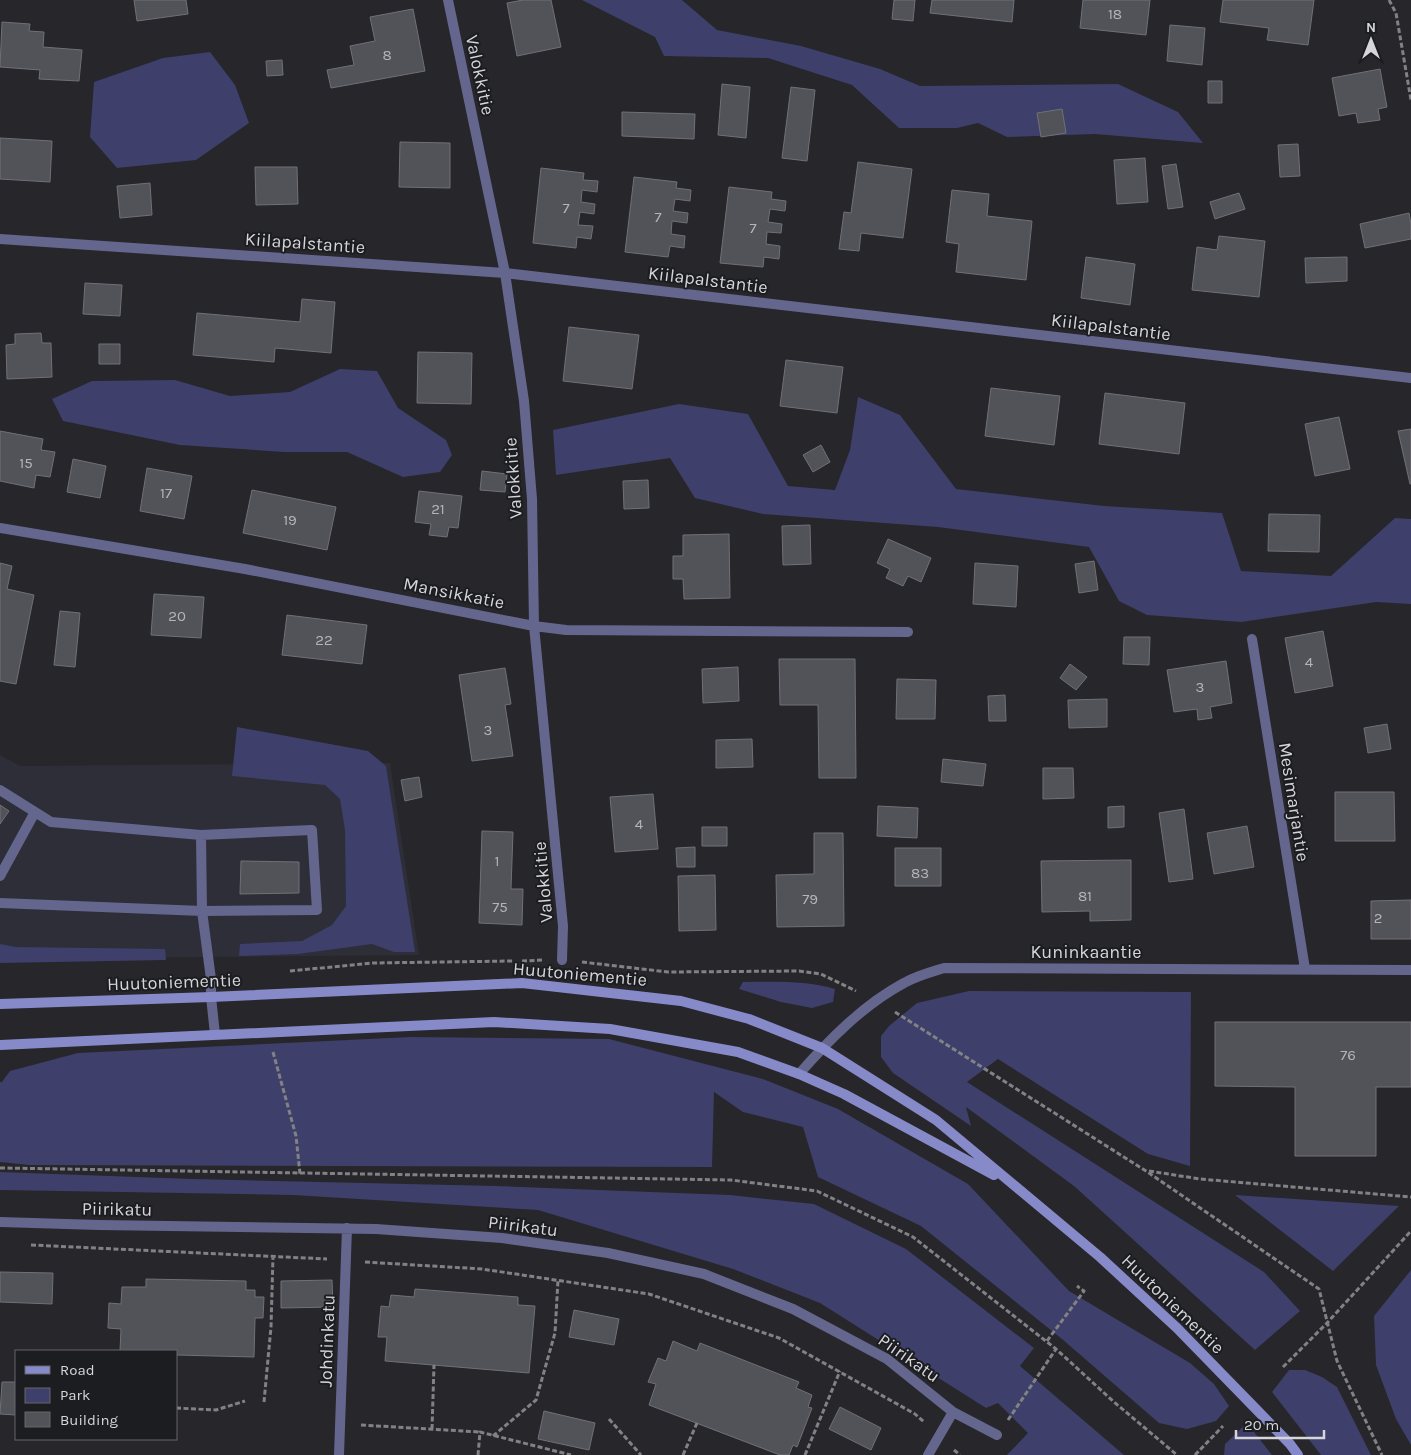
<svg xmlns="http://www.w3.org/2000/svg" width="1411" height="1455" font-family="Karla,sans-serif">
<rect width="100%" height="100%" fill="#26262b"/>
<path fill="#2d2e38" d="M0,755L20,766L390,763L419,955L0,959Z"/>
<path fill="#3e3f6a" d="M582,0H682L717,30L801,46L880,69L920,86L1118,84L1178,112L1203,143L1095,134L1007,137L978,123L957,128H899L852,85L768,58L664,56L655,37Z
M210,52L235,85L249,123L196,160L117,168L90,137L94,82L163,58Z
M340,369L377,371L398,408L446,440L452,455L440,472L403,477L347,452H284L180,445L63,421L52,399L92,381L175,380L230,396L290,392Z
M858,397L900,415L956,489L1104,506L1222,513L1241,571L1331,576L1395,518L1411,519V604L1376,602L1241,622L1147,615L1119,601L1089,547L938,527L763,514L695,498L670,458L556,475L553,430L679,404L748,414L788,486L835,490L850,450Z
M237,727L368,751L386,766L415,952H394L372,944L298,954L239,956L240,944L302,941L332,925L346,906L345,830L340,799L325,785L232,776Z
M0,944L16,947L165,949L166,960L0,963Z
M743,982C774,982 805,980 835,989L833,1002L812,1008L781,1002L739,989Z
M969,991L1191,992L1190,1166L1148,1154L998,1059L967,1082L1264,1272L1300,1311L1255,1350L1074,1186L966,1107L971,1126L893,1073L881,1057V1036L889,1026L917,1003Z
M410,1037L609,1039L763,1079L838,1109L968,1184L1069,1291L1190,1363L1214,1384L1229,1406L1216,1421L1187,1429L1159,1423L1062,1339L921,1226L818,1177L803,1127L743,1112L714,1092L712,1167L29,1165L0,1162V1082H2L10,1071L78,1053Z
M0,1172L193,1179L495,1186L730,1195L814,1204L906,1249L1034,1348L1020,1366L1124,1455H1007L1028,1433L998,1403L986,1408L820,1303L733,1269L538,1210L293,1195L0,1190Z
M1235,1195L1399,1206L1333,1271Z
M1411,1270V1445L1396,1419L1376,1365L1374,1316Z
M1289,1370H1305L1322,1377L1337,1387L1371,1455H1321L1272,1392Z
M1247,1423L1272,1455H1224L1225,1444Z"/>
<path fill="#525358" stroke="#707177" d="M134,0H186L188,14L137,21Z
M523,0H551L561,47L517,56L507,3Z
M894,0H915L913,21L892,19Z
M932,0H1014L1012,22L930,13Z
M1083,0H1150L1146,35L1080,28Z
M1223,0H1314L1308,45L1267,40L1269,28L1220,22Z
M413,9L425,71L331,88L327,70L354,65L350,46L375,41L370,17Z
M2,22L30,24L29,31L44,32L43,47L82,50L79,81L39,79L40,70L0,67Z
M1170,25L1205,28L1202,65L1167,61Z
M282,60L283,75L267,76L266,61Z
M1380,69L1387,107L1378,109L1380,120L1358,123L1356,113L1339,116L1332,78Z
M1208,81H1222V103H1208Z
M722,84L750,87L746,138L718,135Z
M791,87L815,90L807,161L782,158Z
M1062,109L1066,133L1041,137L1037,113Z
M622,112L695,114L694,139L622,136Z
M0,138L52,141L50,182L0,179Z
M400,142L450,143V188L399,187Z
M1298,144L1300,176L1280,177L1278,145Z
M1145,158L1148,202L1117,204L1114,160Z
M858,162L912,169L903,238L861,233L859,251L839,249L844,212L851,213Z
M1176,164L1183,207L1168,209L1162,166Z
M255,167H297L298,204L256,205Z
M541,168L584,173L583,180L598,181L597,192L582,190L581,202L595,204L594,214L580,212L578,225L593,226L591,239L577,237L576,248L533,243Z
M634,177L677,182L676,188L691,190L690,201L675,199L673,211L688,213L687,223L672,221L671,234L685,236L684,248L670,246L668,257L625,252Z
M150,183L152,215L120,218L117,186Z
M729,187L772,192L771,199L786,201L785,211L770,209L768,222L782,224L781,233L767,232L766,244L780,246L779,259L764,257L763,267L720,263Z
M952,190L989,194L987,216L1032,221L1026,280L956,272L959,244L946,242Z
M1239,193L1245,209L1215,219L1210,202Z
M1409,213L1411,224V239L1365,248L1360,224Z
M1219,236L1265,241L1259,297L1192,290L1197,247L1217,250Z
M1086,257L1135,264L1130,305L1081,298Z
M1347,257V281L1306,283L1305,258Z
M85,283L122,285L120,316L83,314Z
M302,299L335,302L331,353L275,348L274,362L193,355L197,313L300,322Z
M569,327L639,335L632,389L563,381Z
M41,333L42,343H51L52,377L7,379L6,345L15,344V334Z
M99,344H120V364H99Z
M418,352L472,353L471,404L417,403Z
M786,360L843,367L837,413L780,406Z
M991,388L1060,396L1054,445L985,436Z
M1105,393L1185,403L1179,454L1099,444Z
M1339,417L1350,469L1315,476L1305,424Z
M1411,429V484H1410L1398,431Z
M0,431L43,439L41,450L55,452L50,477L36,475L34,488L0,481Z
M821,445L830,462L813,472L803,455Z
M73,459L106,466L100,498L67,492Z
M147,468L192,476L184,519L140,511Z
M482,471L507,474L505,492L480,490Z
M648,480L649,508L624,509L623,481Z
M252,490L336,507L327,550L243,533Z
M419,491L462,496L458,528L449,527L447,537L429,535L431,524L415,522Z
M1269,514L1320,515L1319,552L1268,551Z
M810,525L811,564L783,565L782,526Z
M729,534L730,598L684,599L683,579H673V556H683V535Z
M888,539L931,558L921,582L908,576L903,586L886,578L890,569L877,563Z
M1094,561L1098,590L1079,593L1075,564Z
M0,563L12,566L7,589L34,595L16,684L0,681Z
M975,563L1018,566L1016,607L973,604Z
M154,594L204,597L201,638L151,635Z
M60,611L80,613L75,667L54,665Z
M287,615L367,625L362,664L282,655Z
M1323,631L1333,686L1295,693L1285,638Z
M1124,637H1150L1149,665L1123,664Z
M779,659H855L856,778H819L818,705H780Z
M1226,661L1232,703L1210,707L1212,718L1198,720L1197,709L1174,712L1167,670Z
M1070,664L1087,677L1076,690L1060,678Z
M738,667L739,701L703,703L702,669Z
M505,668L511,704L505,705L513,756L472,761L459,675Z
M897,679L936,680L935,719H896Z
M1005,695L1006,721H989L988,696Z
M1107,699V727L1069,728L1068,700Z
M1387,724L1391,749L1368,753L1364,728Z
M752,739L753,767L716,768V740Z
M943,759L986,764L983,786L941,782Z
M1043,768H1073L1074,798L1043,799Z
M419,777L422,797L405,801L401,780Z
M1335,792H1394L1395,841H1335Z
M653,794L658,849L615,852L610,797Z
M0,805L9,811L0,824Z
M878,806L918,808L917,838L877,836Z
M1124,806V827L1108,828V807Z
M1184,809L1193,879L1169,882L1159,813Z
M1247,826L1254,867L1214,874L1207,833Z
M702,827H727V846H702Z
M482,831L513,832L511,889H523L522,925L479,923Z
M814,833H843L844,926L777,927L776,875L814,874Z
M695,847V867H677L676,848Z
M895,848H941V886H895Z
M1131,860V920L1090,921V911L1042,912L1041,861Z
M241,861L299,862V893L240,894Z
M715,875L716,930L679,931L678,876Z
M1411,900V939H1371V901Z
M1215,1022H1411V1087H1376V1156H1295V1087L1215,1086Z
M0,1272L53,1273L52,1304L0,1302Z
M146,1279L246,1281V1290H255V1297H264L263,1318H255L254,1357L176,1355V1351H120L121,1329L108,1328L109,1303L121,1304L122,1287H146Z
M332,1280L333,1307L281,1308V1281Z
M415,1289L518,1297V1305L535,1306L529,1373L385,1361L387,1337H378L381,1306L389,1307L391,1295L414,1297Z
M574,1310L619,1319L614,1345L569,1337Z
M673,1341L697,1351L700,1343L799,1382L796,1388L812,1395L808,1407L812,1408L797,1447L793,1445L789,1455H780L649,1405L656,1384L648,1382L658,1358L666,1361Z
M2,1382H16V1415L0,1414Z
M840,1407L881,1428L871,1450L829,1429Z
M544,1411L595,1423L589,1450L538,1439Z"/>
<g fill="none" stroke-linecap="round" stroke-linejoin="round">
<path stroke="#828286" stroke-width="3" stroke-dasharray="5 2.5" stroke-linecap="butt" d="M1389,0L1396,13L1411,100
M522,961L543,960
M582,962L668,972L799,971L821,974L856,991
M290,971L373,963L513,961
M895,1012L1146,1171L1319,1289L1337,1361L1382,1455
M273,1052L296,1136L300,1174
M0,1168L731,1180L817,1191L913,1237L1056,1349L1114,1402L1177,1455
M1149,1171L1200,1179L1411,1197
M31,1245L327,1259
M365,1262L482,1269L649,1294L779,1338L915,1414L924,1422
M1047,1341L1084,1291L1077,1286
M1283,1367L1327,1323L1411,1231
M264,1402L271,1327L273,1256
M176,1408L216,1410L245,1401
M609,1419L641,1455
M1008,1420L1056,1349
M361,1425L480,1432
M432,1429L434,1365
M493,1436L536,1400L555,1333L558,1280
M954,1450L960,1455
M478,1455L480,1432L571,1455
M683,1455L697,1423
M805,1455L840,1371
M1195,1455L1223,1426"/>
<path stroke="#64668e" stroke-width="10" d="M0,790L51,822L201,835L202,911L211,979V997L215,1034
M0,876L35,812
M0,903L202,911L317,910L312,830L201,835"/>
<path stroke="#64668e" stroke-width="10" d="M448,0L505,273L524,401L532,499L534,626L563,926L562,960
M0,239L505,273L1411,378
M0,528L245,569L534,626L566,630L908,632
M1252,639L1305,969
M799,1074C829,1040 863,1005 904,983C916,976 931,972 944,968L1411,970
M0,1222L99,1225L376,1229L502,1238L608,1253L704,1274L793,1309L887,1359L953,1412L997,1435
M339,1455L347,1228
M928,1455L953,1412"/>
<path stroke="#878ac9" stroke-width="10" d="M0,1004L211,997L522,983L681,1001L749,1019L822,1048L936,1120L1100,1257L1177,1328L1290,1444L1298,1455
M0,1045L494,1022L610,1029L738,1052L799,1074L844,1094L994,1175"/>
</g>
<g text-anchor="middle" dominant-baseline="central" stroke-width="4" stroke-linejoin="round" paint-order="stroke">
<g font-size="15" fill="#b5b5b9">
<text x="1115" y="14">18</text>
<text x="387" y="55">8</text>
<text x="566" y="208">7</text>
<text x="658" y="217">7</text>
<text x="753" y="228">7</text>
<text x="26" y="463">15</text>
<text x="166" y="493">17</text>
<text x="438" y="509">21</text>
<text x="290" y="520">19</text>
<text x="177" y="616">20</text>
<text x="324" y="640">22</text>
<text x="1309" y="662">4</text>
<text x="1200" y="687">3</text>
<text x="488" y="730">3</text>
<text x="639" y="824">4</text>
<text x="497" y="861">1</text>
<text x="920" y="873">83</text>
<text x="1085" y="896">81</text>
<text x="810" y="899">79</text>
<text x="500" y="907">75</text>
<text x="1378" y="918">2</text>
<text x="1348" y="1055">76</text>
</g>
<g font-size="18" fill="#d6d6d9" stroke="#1c1d21">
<text transform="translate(480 75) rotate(78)">Valokkitie</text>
<text transform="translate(305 243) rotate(4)">Kiilapalstantie</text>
<text transform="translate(708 280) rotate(7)">Kiilapalstantie</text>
<text transform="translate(1111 327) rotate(7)">Kiilapalstantie</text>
<text transform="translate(513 478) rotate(-94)">Valokkitie</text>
<text transform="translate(454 593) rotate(11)">Mansikkatie</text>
<text transform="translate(1294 802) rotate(81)">Mesimarjantie</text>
<text transform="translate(543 882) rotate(-95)">Valokkitie</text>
<text x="1086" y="952">Kuninkaantie</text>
<text transform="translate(580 974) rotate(5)">Huutoniementie</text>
<text transform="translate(174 982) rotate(-2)">Huutoniementie</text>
<text transform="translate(117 1209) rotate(1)">Piirikatu</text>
<text transform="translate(523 1226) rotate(7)">Piirikatu</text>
<text transform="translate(1173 1304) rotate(44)">Huutoniementie</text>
<text transform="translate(327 1341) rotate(-88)">Johdinkatu</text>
<text transform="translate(909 1358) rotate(35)">Piirikatu</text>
</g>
</g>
<rect x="15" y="1350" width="162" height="90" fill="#1c1d21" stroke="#66676b"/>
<rect x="25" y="1366" width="25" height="8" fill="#878ac9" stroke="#66676b"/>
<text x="60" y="1375" font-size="15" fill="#d6d6d9">Road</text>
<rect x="25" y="1388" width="25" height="15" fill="#3e3f6a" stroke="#66676b"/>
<text x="60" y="1400" font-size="15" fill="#d6d6d9">Park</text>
<rect x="25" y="1412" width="25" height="15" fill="#525358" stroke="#66676b"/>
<text x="60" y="1425" font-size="15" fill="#d6d6d9">Building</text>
<g transform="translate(1371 40)" stroke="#1c1d21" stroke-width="4" paint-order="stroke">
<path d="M0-4L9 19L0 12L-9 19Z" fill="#d6d6d9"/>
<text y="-8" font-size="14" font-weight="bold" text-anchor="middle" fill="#d6d6d9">N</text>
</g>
<path d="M1236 1430v8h88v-8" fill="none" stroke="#d6d6d9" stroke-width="2.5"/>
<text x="1244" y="1430" font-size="15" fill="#d6d6d9" stroke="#1c1d21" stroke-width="4" paint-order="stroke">20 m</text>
</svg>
